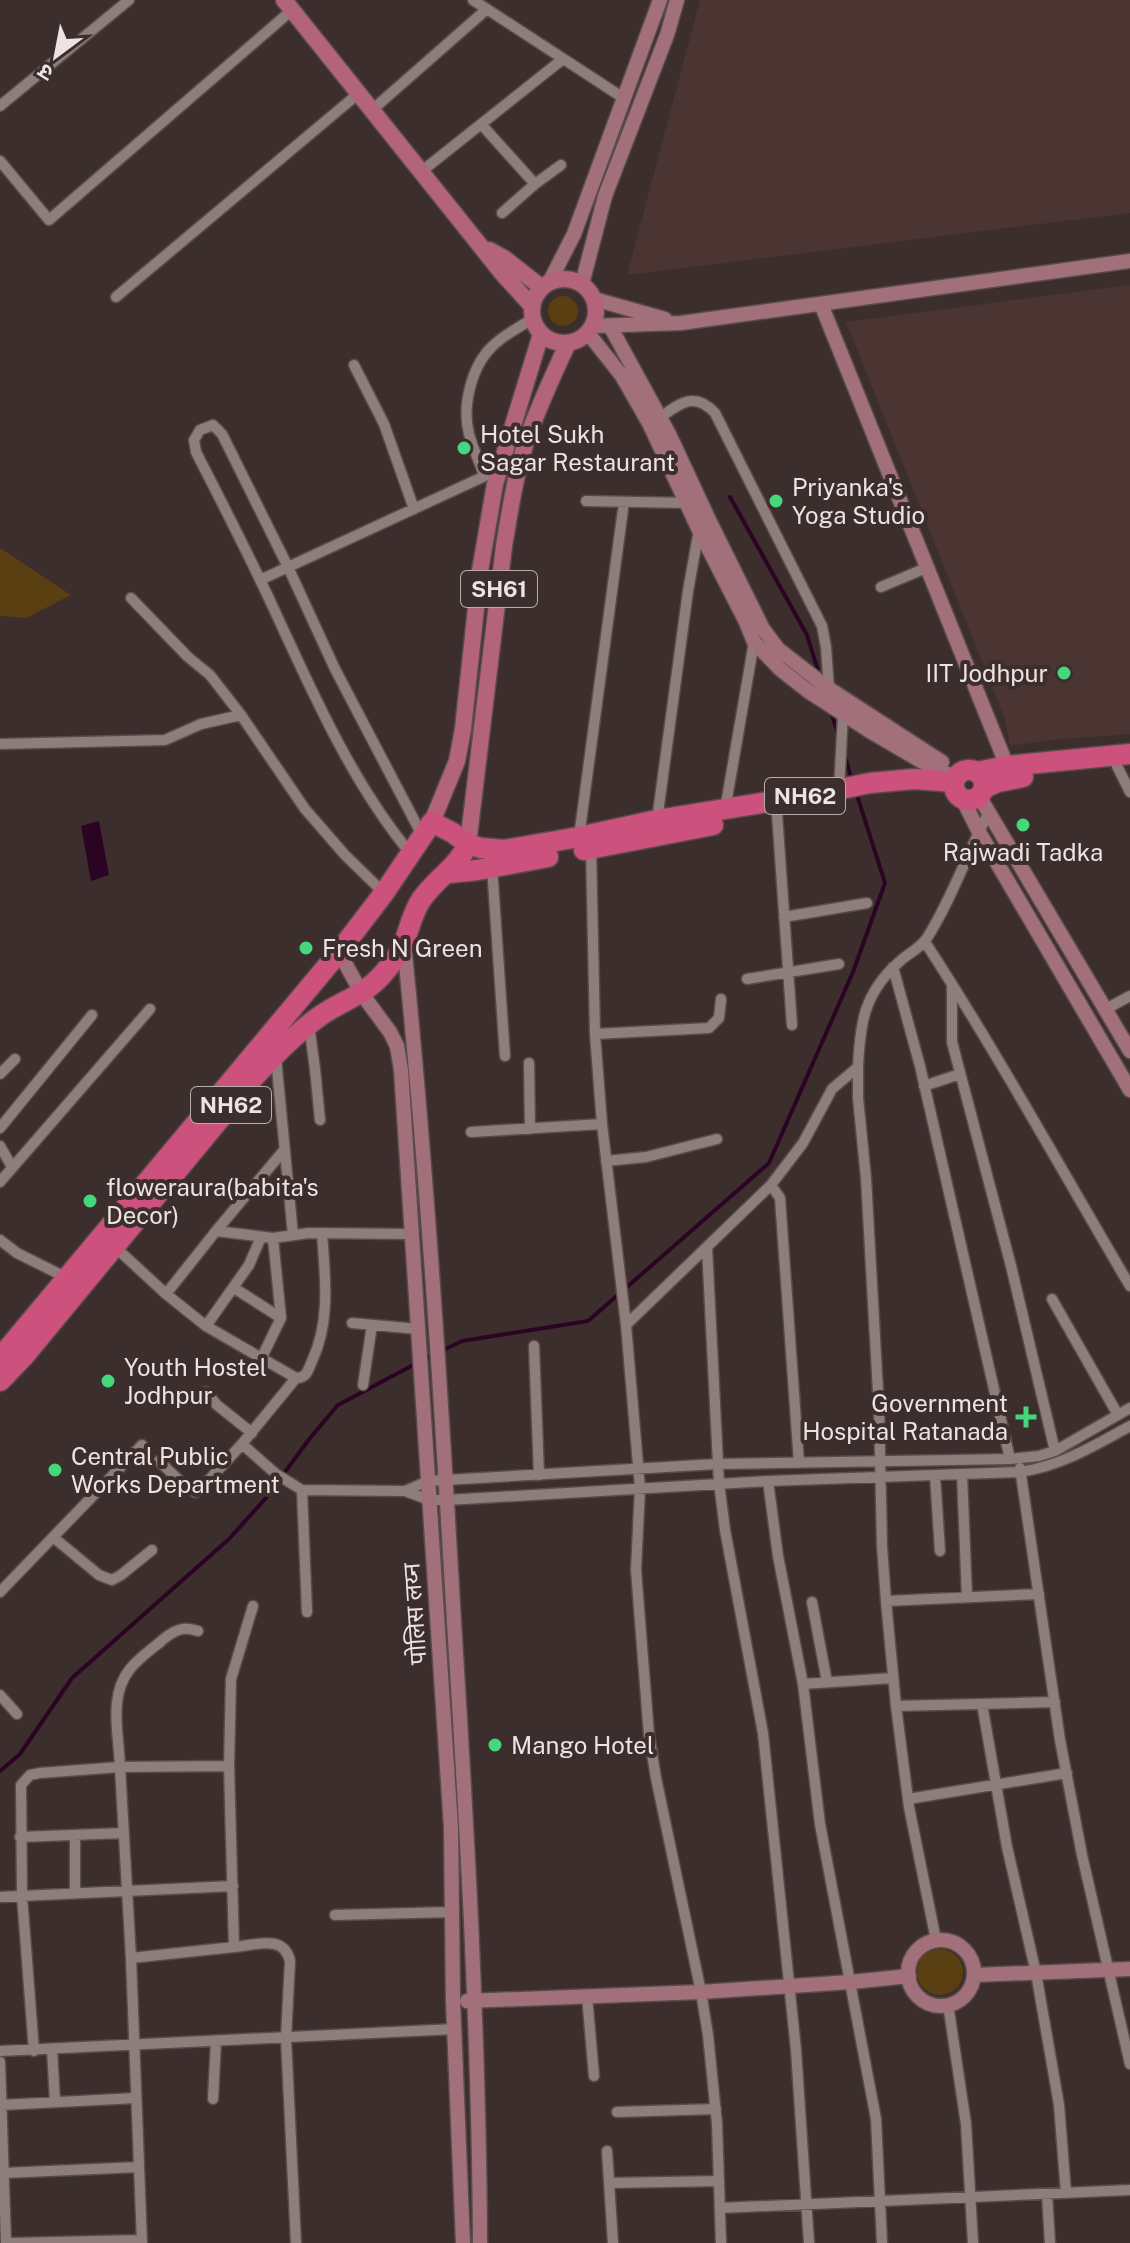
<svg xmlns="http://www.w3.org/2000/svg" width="1130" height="2243" font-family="'Public Sans','Noto Sans Devanagari',sans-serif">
<rect width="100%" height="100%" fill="#3c2e2c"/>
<path fill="#4a3532" d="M700,0H1130V213L627,275Z
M1130,285V734L1052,740L1010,746L1005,719L846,322Z"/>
<path fill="#593f11" d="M548 311a15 15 0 1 1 30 0a15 15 0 1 1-30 0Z
M0,548L71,595L26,618L0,616Z
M917 1972a23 23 0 1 1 46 0a23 23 0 1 1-46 0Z"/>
<path fill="#2b0424" d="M99,821L109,875L91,881L81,826Z"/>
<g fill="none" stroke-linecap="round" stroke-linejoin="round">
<path stroke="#2b0424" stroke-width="4" d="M730,497L807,635L820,677
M831,712L838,734
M845,757L852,780
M425,1359L462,1341L588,1321L769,1163L853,972L885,883L856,792
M0,1771L20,1754L72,1678L229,1539L266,1498L310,1438L338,1405L417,1363"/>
<defs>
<path id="street" d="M473,0L625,99
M0,106L129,0
M372,110L487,9
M481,124L535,184
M0,161L49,220L292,10
M422,171L563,59
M502,213L535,184L561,165
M116,297L359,93
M354,365L384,424L414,509
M661,417C680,403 695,391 715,413L822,626L826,647L829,689
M484,475C479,461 473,448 469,434C466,422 466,408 468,397C476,353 496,339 533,319
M586,501L688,503
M260,580L500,469
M881,587L926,568
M131,598L188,657L210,675L241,715L305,809L345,855L384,893
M0,744L165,740L201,724L241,715
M1117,766L1130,792
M839,790L843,714
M725,810L754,642
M777,814L792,1025
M657,820L688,591L699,530
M579,837L624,502
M591,849L595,1034L602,1124L626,1325L640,1488L636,1570L649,1735L656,1778L701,1992L708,2035L717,2124L721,2243
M411,854C351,782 311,689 272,605C248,553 222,503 196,452L194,440L200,430L213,425L222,434L288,567L335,669L422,835
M492,867L505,1056
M784,917L867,903
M925,942C998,1054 1062,1171 1130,1286
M893,967L920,1066L1010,1459
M747,979L839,964
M952,984V1042L1011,1266L1055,1451
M1104,1010L1130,996
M309,1025L315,1069L320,1120
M595,1034L709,1028L719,1018L721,999
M276,1058L293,1235
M529,1063L530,1129
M858,1067C860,1023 864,993 899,962C908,953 920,949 927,938C952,899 967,853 989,812
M0,1074L15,1059
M924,1086L960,1074
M0,1128L92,1015
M471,1132L602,1124
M0,1146L12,1167
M606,1161L646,1157L717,1139
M0,1182L150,1009
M771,1185L780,1198L799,1463
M216,1231L285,1149
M273,1238L309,1233L411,1234
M0,1240L17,1253L67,1278
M114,1246L166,1294L206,1326L296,1378L242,1444L276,1474L302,1490L405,1491L429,1500H447L768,1481L1020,1472C1061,1466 1094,1446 1130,1426
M707,1247L719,1483L725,1530L763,1733L796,2050L809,2243
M234,1288L281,1318
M166,1294L216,1231L273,1238L281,1318L261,1359
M1052,1299L1118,1415
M352,1323L418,1329
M626,1325L771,1185L803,1143L832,1089L858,1067V1098L866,1178L879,1409L882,1546L886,1601L896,1706L909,1807L936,1940
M206,1326L249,1265L261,1237
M534,1346L539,1475
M296,1378C307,1378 308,1370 312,1361C331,1321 325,1276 322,1233
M363,1385L372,1325
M206,1392L217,1405L252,1433
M159,1461L183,1484L195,1492L199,1491L242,1444
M1020,1468L1060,1740L1082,1855L1130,2064
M962,1474L967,1597
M935,1475L940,1551
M768,1481L778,1556L803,1684L820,1824L876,2119L882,2243
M302,1490L307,1612
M405,1491L428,1481L717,1464L1010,1459L1039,1456L1055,1451L1130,1408
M53,1537L99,1575L112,1580L121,1575L152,1550
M0,1592L142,1445
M886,1601L1039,1594
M812,1602L827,1682
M803,1684L893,1678
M0,1695L17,1714
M982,1704L1007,1847L1036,1973L1059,2105L1066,2193
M896,1706L1055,1702
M229,1766L231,1679L253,1606
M908,1799L1067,1773
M75,1835V1893
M20,1837L124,1833
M0,1897L233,1886
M335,1915L452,1912
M131,1958L234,1947
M587,1996L594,2076
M948,2004L966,2124L973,2243
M52,2049L55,2102
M0,2051L455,2029
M34,2051L22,1896L21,1785L30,1775L40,1773L120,1767C119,1735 108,1696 130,1669C138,1659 149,1651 159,1643C171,1632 182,1625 198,1631
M0,2062L6,2243
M213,2099L216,2041
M1,2105L136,2098
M617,2112L716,2109
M607,2151L613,2243
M4,2173L139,2167
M610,2183L719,2181
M1047,2194L1050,2243
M720,2208L1130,2190
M10,2243L142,2240
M142,2243L131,1958L120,1767L229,1766L234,1947C256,1945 284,1934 290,1961L286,2038L296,2243"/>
<path id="secondary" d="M550,281L574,234L660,0
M582,284L605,196L667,35L677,0
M594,299L665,319
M821,304L1007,766
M593,326L681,323L1130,261
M610,326L669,434L709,520L763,629L778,649L828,688L942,762
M588,333L622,376L649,423L699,530L746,622L754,642L780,669L808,691L873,733L933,768L955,777
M979,796L1130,1051
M962,798L979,832L1130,1090
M404,944C427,1170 441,1396 454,1622C467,1829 479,2036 480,2243
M339,952L362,994L390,1032L397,1046L401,1070L451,1827L453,2001L463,2243
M908 1973a33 33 0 1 1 66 0a33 33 0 1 1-66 0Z
M974,1975L1130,1969
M467,2001L701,1992L851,1982L909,1976"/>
<path id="primary" d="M284,0L502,273L532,306
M489,250L504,258L541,287
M532 311a32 32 0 1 1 64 0a32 32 0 1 1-64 0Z
M432,822L457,761L463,729L480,571L495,484L541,334
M468,844L504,546C510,511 515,476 526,442C538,408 553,375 568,343"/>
<path id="highway" d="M954 785a15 15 0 1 1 30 0a15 15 0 1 1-30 0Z
M977,772L1007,766L1130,754
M984,788L998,782L1023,777
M584,850L713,825
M448,873L478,870L548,857
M0,1358L339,952L384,893L432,822L453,833L468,844L481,848L504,850L579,837L657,820L811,795L870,783L914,779L954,782
M0,1381L25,1355L256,1075C276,1054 296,1033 320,1016C341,1001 363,996 381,976C390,966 401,953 405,940C410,926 413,912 421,900C435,879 457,868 468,844"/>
</defs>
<use href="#street" stroke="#584b4a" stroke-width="13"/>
<use href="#secondary" stroke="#584b4a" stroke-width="17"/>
<use href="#primary" stroke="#584b4a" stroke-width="19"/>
<use href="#highway" stroke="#584b4a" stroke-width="23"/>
<use href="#street" stroke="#8e7d7b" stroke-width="10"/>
<use href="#secondary" stroke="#a1707b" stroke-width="14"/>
<use href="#primary" stroke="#b3637c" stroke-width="16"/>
<use href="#highway" stroke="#cc517c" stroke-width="20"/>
</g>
<g fill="#44d77b" stroke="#3c2e2c" stroke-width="3">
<circle cx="464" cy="448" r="8"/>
<circle cx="776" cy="501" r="8"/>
<circle cx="1064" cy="673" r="8"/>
<circle cx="1023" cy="825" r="8"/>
<circle cx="306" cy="948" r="8"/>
<circle cx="90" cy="1201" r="8"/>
<circle cx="108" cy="1381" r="8"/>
<path d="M1022 1405h8v8h8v8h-8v8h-8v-8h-8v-8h8z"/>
<circle cx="55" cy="1470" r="8"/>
<circle cx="495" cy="1745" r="8"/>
</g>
<g text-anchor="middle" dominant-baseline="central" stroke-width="8" stroke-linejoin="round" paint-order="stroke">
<g fill="#3c2e2c" stroke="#b8adab" stroke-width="2">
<rect x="461" y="571" width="76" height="36" rx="6"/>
<rect x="765" y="778" width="80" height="36" rx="6"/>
<rect x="191" y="1087" width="80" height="36" rx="6"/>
</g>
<g font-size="22" font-weight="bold" fill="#ede3e2">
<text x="499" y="589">SH61</text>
<text x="805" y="796">NH62</text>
<text x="231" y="1105">NH62</text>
</g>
<g font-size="24" fill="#ede3e2" stroke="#3c2e2c" text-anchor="start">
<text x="480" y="434">Hotel Sukh<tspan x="480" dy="28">Sagar Restaurant</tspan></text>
<text x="792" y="487">Priyanka's<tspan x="792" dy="28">Yoga Studio</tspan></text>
<text x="1048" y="673" text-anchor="end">IIT Jodhpur</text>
<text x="1023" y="852" text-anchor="middle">Rajwadi Tadka</text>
<text x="322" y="948">Fresh N Green</text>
<text x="106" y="1187">floweraura(babita's<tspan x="106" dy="28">Decor)</tspan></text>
<text x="124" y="1367">Youth Hostel<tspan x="124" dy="28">Jodhpur</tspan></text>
<text x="1008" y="1403" text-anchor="end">Government<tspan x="1008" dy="28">Hospital Ratanada</tspan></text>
<text x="71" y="1456">Central Public<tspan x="71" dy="28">Works Department</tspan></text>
<text x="511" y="1745">Mango Hotel</text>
</g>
<g font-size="24" fill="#ede3e2" stroke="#3c2e2c">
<text transform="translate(414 1614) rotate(-94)">पोलिस लय्न</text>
</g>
</g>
<g transform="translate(56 56) rotate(212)" stroke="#3c2e2c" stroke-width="6" paint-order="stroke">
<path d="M0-6L14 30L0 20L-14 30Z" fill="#ede3e2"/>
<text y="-12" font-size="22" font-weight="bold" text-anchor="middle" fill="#ede3e2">उ</text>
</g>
</svg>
